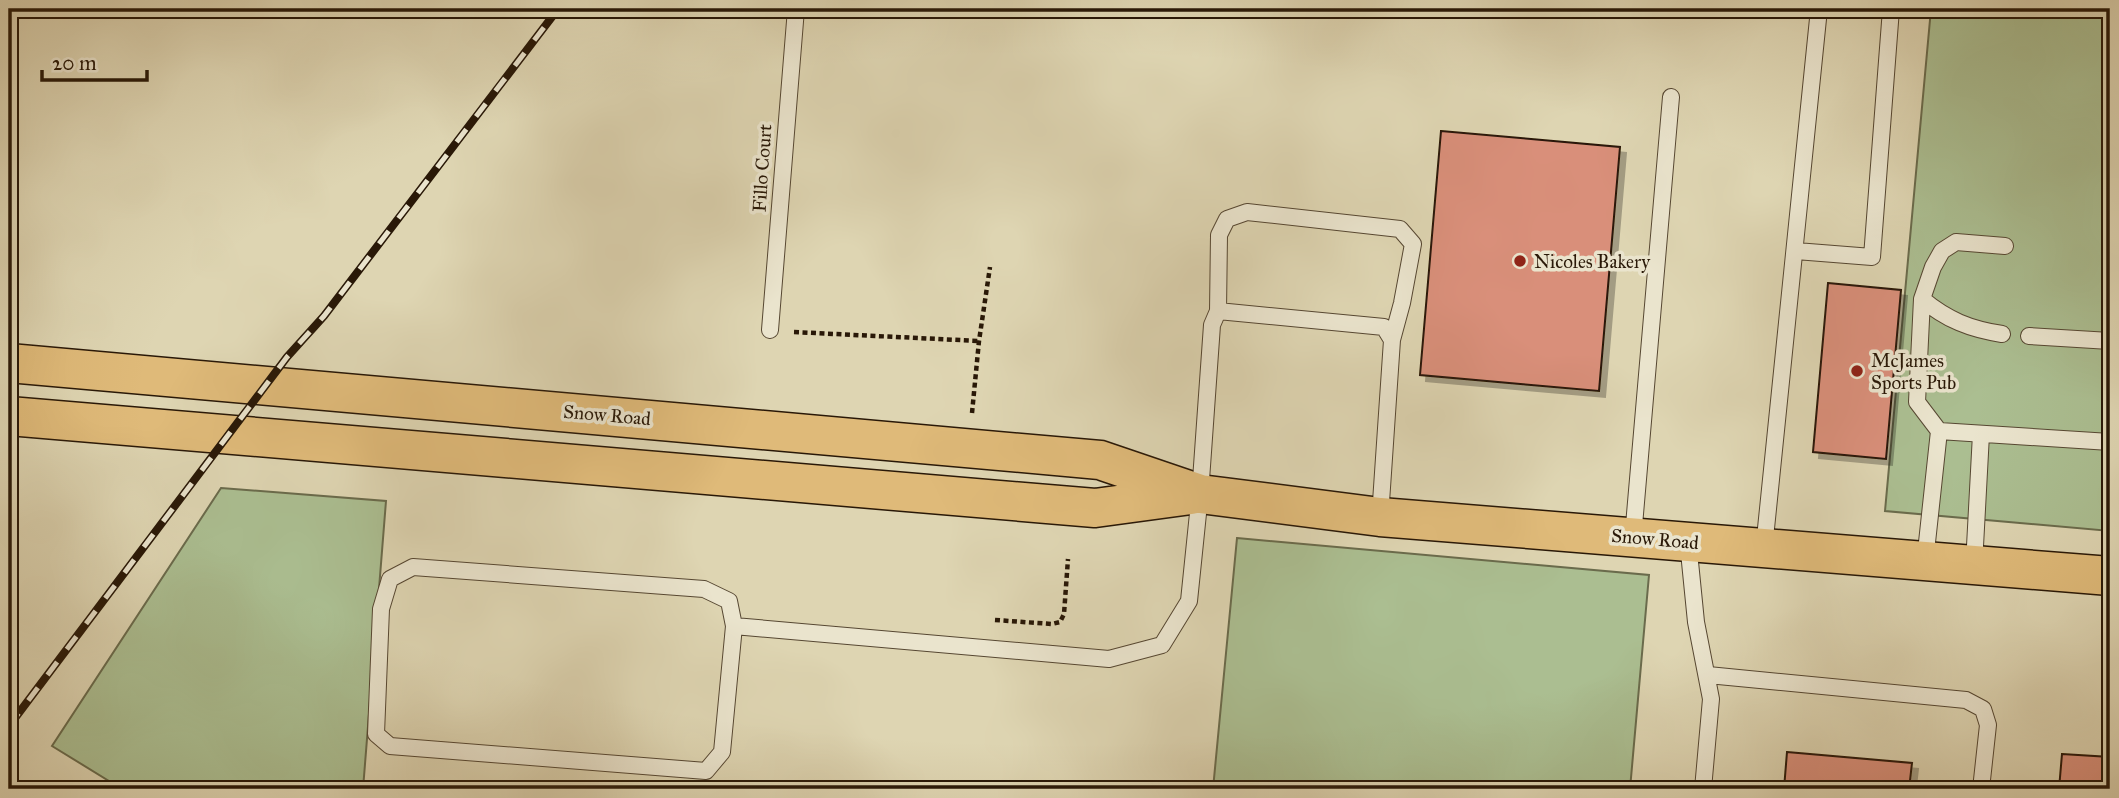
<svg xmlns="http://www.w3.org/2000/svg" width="2119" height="798" font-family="'IM FELL Great Primer',serif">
<defs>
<filter id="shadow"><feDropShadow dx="6" dy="6" stdDeviation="0" flood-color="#0004"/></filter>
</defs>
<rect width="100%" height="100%" fill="#ded5b2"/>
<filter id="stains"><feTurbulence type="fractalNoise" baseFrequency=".00286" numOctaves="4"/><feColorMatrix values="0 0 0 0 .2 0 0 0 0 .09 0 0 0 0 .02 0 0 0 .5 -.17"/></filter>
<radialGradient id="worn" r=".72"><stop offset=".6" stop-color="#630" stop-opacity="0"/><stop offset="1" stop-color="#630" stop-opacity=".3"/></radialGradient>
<path fill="#abbe91" stroke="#6a6b4c" stroke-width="2" d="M1931,9H2110V531L1885,511Z
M221,488L386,501L363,789H122L52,746Z
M1237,538L1649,575L1630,789H1213Z"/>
<path fill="#d98f7a" stroke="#291807" stroke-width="2" filter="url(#shadow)" d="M1441,131L1620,147L1599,391L1420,375Z
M1828,283L1901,290L1886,459L1813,452Z
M1787,752L1912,763L1909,789H1784Z
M2062,754L2110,757V789H2059Z"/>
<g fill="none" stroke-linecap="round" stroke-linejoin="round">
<defs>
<path id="service" d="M1796,251L1872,257L1891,9
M1922,299C1947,320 1970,329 2002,334
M1218,311L1219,235L1227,219L1247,212L1400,229L1413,244L1402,303L1392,340
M770,330L796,9
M2029,336L2110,341
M1939,431L2110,442
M1633,537L1671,97
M1688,542L1696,622L1711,699L1703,789
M1764,548L1819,9
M1925,561L1939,431L1917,402L1922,299L1933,267L1942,251L1956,242L2005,246
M1974,565L1981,434
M734,626L722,752L706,771L390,746L376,734L381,609L390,579L413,567L704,589L729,601L734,626L1109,659L1162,645L1189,601L1200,494L1212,325L1218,311L1384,327L1392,340L1380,517
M1708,675L1966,700L1983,709L1988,725L1981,789"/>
<path id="primary" d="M9,363L1100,460L1200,494L1380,517L2110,576
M9,416L1095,508L1191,495"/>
</defs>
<use href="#service" stroke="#564732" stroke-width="18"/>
<use href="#primary" stroke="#291807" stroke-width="41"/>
<path stroke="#291807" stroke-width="4.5" stroke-dasharray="5 3.5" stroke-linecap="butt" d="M794,332L979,341
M972,413L979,341L990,267
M995,620L1052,624L1060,622L1064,614L1068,559"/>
<use href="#service" stroke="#eae4cd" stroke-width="16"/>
<use href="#primary" stroke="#dfba79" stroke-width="38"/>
<defs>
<path id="rail" d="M9,726L287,357L324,316L558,9"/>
</defs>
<use href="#rail" stroke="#291807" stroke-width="8"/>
<use href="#rail" stroke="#eae4cd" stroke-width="5" stroke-dasharray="16" stroke-linecap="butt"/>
</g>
<g fill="#8f2418" stroke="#eae4cd" stroke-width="2.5">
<circle cx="1520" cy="261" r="7"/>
<circle cx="1857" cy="371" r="7"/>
</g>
<g text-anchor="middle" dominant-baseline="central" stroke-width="7" stroke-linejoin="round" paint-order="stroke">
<g font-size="19" fill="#291807" stroke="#eae4cd">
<text transform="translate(762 168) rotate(-86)">Fillo Court</text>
<text transform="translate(607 415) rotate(5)">Snow Road</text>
<text transform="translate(1655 539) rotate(5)">Snow Road</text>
</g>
<g font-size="19" fill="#291807" stroke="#eae4cd" text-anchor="start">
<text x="1534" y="261">Nicoles Bakery</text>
<text x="1871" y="360">McJames<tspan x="1871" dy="22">Sports Pub</tspan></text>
</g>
</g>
<rect width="2119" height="798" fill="none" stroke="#ded5b2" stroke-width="35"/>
<rect x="10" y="10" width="2098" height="777" fill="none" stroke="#291807" stroke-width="3.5"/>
<rect x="18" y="18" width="2084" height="763" fill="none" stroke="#291807" stroke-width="2"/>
<path d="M42 70v10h105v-10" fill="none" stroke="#291807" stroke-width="3.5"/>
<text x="52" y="70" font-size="21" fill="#291807" stroke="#eae4cd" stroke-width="5" paint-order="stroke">20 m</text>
<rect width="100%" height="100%" filter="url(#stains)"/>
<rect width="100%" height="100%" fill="url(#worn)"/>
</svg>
